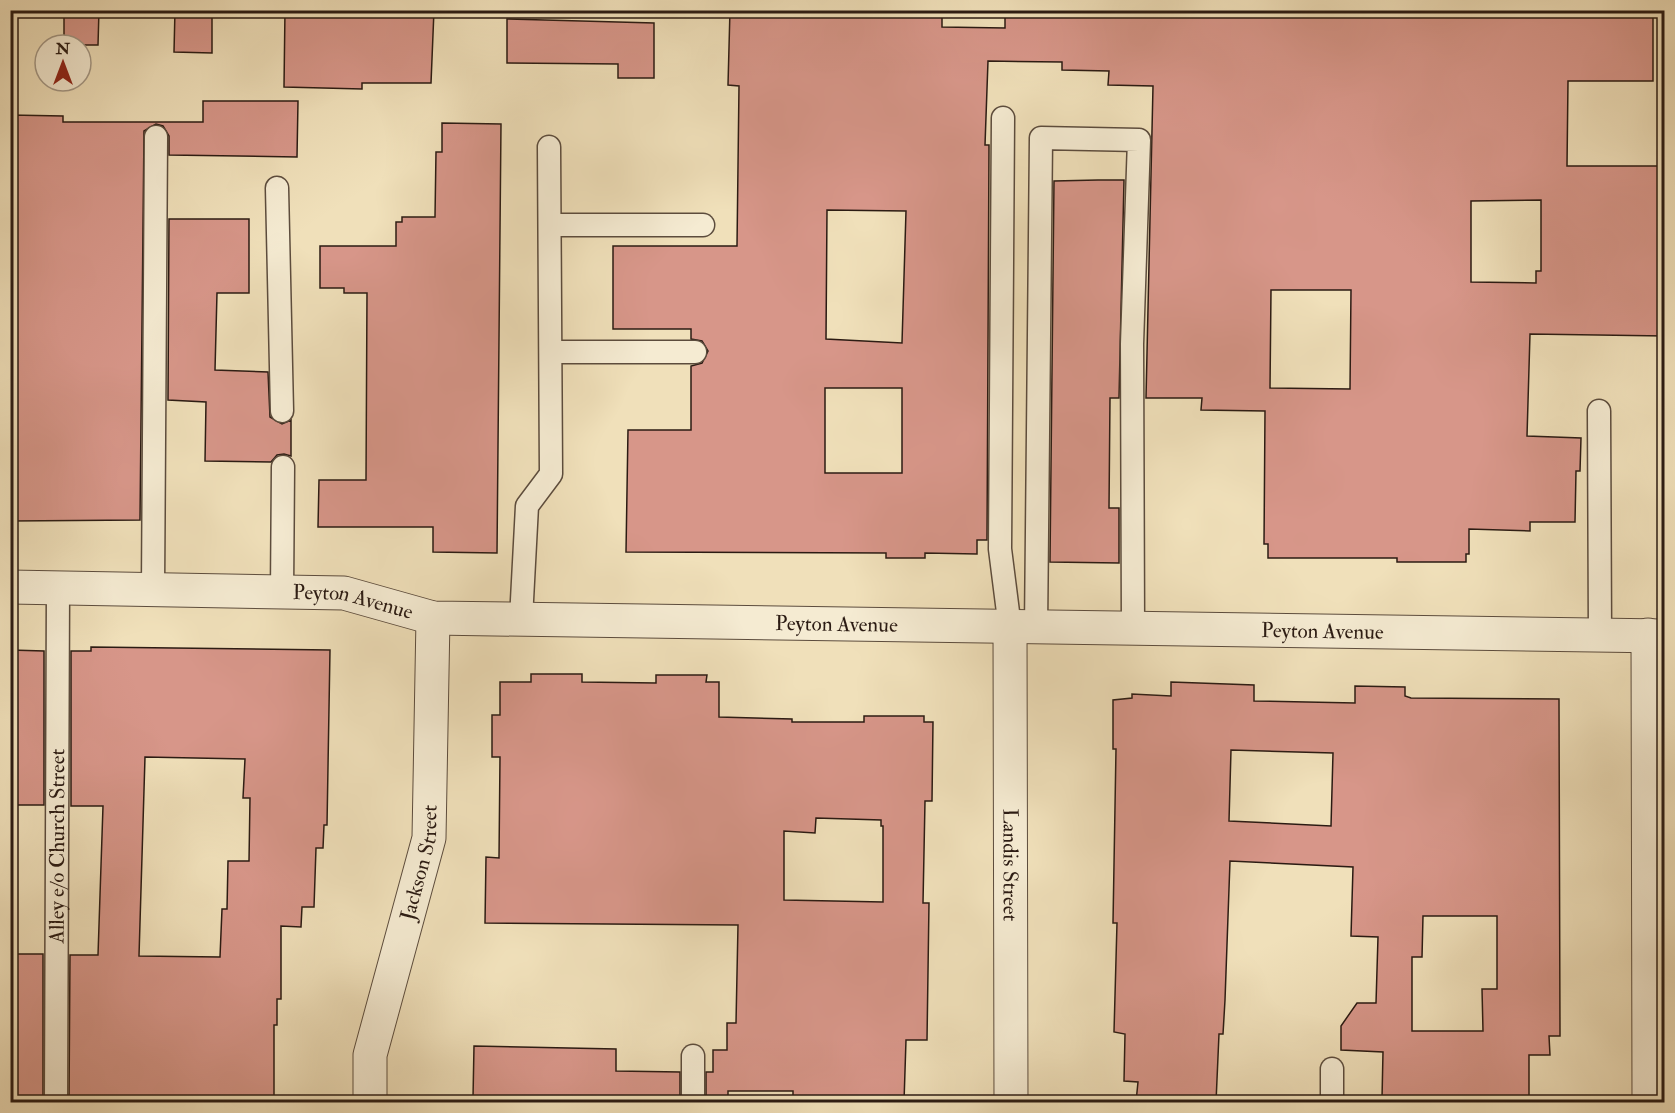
<svg xmlns="http://www.w3.org/2000/svg" width="1675" height="1113" font-family="'IM FELL Double Pica',serif">
<rect width="100%" height="100%" fill="#f0e0ba"/>
<filter id="stains"><feTurbulence type="fractalNoise" baseFrequency=".00333" numOctaves="4"/><feColorMatrix values="0 0 0 0 .2 0 0 0 0 .09 0 0 0 0 .02 0 0 0 .5 -.17"/></filter>
<radialGradient id="worn" r=".72"><stop offset=".6" stop-color="#630" stop-opacity="0"/><stop offset="1" stop-color="#630" stop-opacity=".3"/></radialGradient>
<path fill="#d79689" stroke="#2b1b13" stroke-width="1.5" fill-rule="evenodd" d="M64,10H99L98,45H64Z
M175,10H212V53L174,52Z
M285,10H434L431,83H362V89L284,87Z
M730,10H942V27L1005,28V10H1653V81H1568L1567,166H1665V336L1530,334L1527,436L1581,438L1580,471H1576L1575,522H1530V531L1469,529V554H1466V562H1397V558H1268V544H1264L1265,411L1201,410L1202,398H1146L1153,86L1108,85L1109,71L1062,70V62L988,61L985,145H989L987,540H977V554L925,553V558H886V553L626,552L628,430H691V366L702,363L708,351L702,341L691,339V329H613V246H737L739,86L728,85ZM1541,200V271H1536V283L1471,282V201ZM827,210L906,211L902,343L826,339ZM1271,290H1351L1350,389L1270,388ZM825,388H902V473H825Z
M507,19L654,23V78H618V64L507,63Z
M203,101H298L297,157L169,155V136L163,126L156,124L144,131L140,520L10,521V115L63,116V122H203Z
M442,123L501,124L497,553L433,552V527H318L319,480H366L367,293H344V288H320V246H396V222H402V217H435L436,152H442Z
M1098,180H1124L1119,398H1110L1109,508H1119V563L1050,562L1054,181Z
M169,219H249V293H217L215,370L268,372L270,417L282,424L291,420V456L284,454L277,455L271,462L205,461L206,402L168,400Z
M91,647L330,650L327,825H324L323,848H316L314,907H302L301,927L281,926V999H277V1025H274V1099H220V1102H69L70,955H98L103,806H71V651H91ZM145,757L245,759L243,798H250L249,861H228L227,909H222L220,957L139,956Z
M10,650L44,651V805H10Z
M531,674H582V682L656,683V675H707L706,682H719V717L792,719V722H864V716H924V722H933L932,801H925L923,903H929L927,1040H906L904,1102H793V1091H728V1102H706V1072H713V1050H727V1023H736L738,925L485,923L486,857L499,858L500,757H492V715H500V682H531ZM816,818L881,820V826H883V902L784,900V831L815,833Z
M1171,682L1254,685V701L1355,703V686L1405,687V696L1411,698L1559,699L1560,1036H1549L1550,1055H1529V1102L1382,1099L1383,1052L1341,1050V1026L1357,1003H1376L1378,937L1351,936L1353,867L1230,861L1225,1000L1223,1034H1219L1216,1102H1136L1138,1082L1124,1081L1125,1034L1114,1032L1117,923H1113L1116,749H1113V700L1132,698V694L1171,696ZM1231,750L1333,753L1331,826L1229,821ZM1423,916H1497V989H1482L1483,1031H1412V957H1422Z
M10,954H43V1102H10Z
M474,1046L616,1049V1071L680,1072V1102H558V1099L473,1098Z"/>
<g fill="none" stroke-linecap="round" stroke-linejoin="round">
<defs>
<g id="service">
<path d="M1003,118L1000,549L1010,628"/>
<path d="M277,188L282,411"/>
<path d="M550,225H703"/>
<path d="M551,352H695"/>
<path d="M1599,411L1600,635"/>
<path d="M153,589L156,137"/>
<path d="M282,593L283,467"/>
<path d="M521,619L527,506L551,474L549,147"/>
<path d="M1036,629L1041,138L1139,140L1132,344L1133,629"/>
<path d="M1332,1069V1102"/>
<path id="s1" d="M56,1102L58,588"/>
<path d="M693,1102V1056"/>
</g>
<g id="minor">
<path id="s2" d="M10,587L344,593L433,618L1664,636"/>
<path id="s3" d="M1010,628L1011,1102"/>
<path d="M1648,635L1649,1102"/>
<path id="s4" d="M370,1102V1055L429,838L433,618"/>
</g>
</defs>
<use href="#service" stroke="#5c4c3d" stroke-width="25"/>
<use href="#minor" stroke="#5c4c3d" stroke-width="35"/>
<use href="#service" stroke="#f5ebd2" stroke-width="22"/>
<use href="#minor" stroke="#f5ebd2" stroke-width="33"/>
</g>
<g text-anchor="middle" dominant-baseline="central" stroke-width="6" stroke-linejoin="round" paint-order="stroke">
<g font-size="21" fill="#2b1b13" stroke="#f5ebd2">
<text stroke="none"><textPath href="#s2" startOffset="344">Peyton Avenue</textPath></text>
<text stroke="none"><textPath href="#s2" startOffset="830">Peyton Avenue</textPath></text>
<text stroke="none"><textPath href="#s2" startOffset="1316">Peyton Avenue</textPath></text>
<text stroke="none"><textPath href="#s1" startOffset="256">Alley e/o Church Street</textPath></text>
<text stroke="none"><textPath href="#s4" startOffset="246">Jackson Street</textPath></text>
<text stroke="none"><textPath href="#s3" startOffset="237">Landis Street</textPath></text>
</g>
</g>
<rect width="1675" height="1113" fill="none" stroke="#f0e0ba" stroke-width="36"/>
<rect x="12" y="12" width="1651" height="1089" fill="none" stroke="#2b1b13" stroke-width="3"/>
<rect x="18" y="18" width="1639" height="1077" fill="none" stroke="#2b1b13" stroke-width="1.5"/>
<g transform="translate(63 63)"><circle r="28" fill="#f5ebd2" stroke="#a49886" stroke-width="1.5"/>
<path d="M0-4.5L10 22L0 15L-10 22Z" fill="#8f2418"/>
<text y="-9" font-size="16" font-weight="bold" text-anchor="middle" fill="#2b1b13">N</text>
</g>
<rect width="100%" height="100%" filter="url(#stains)"/>
<rect width="100%" height="100%" fill="url(#worn)"/>
</svg>
